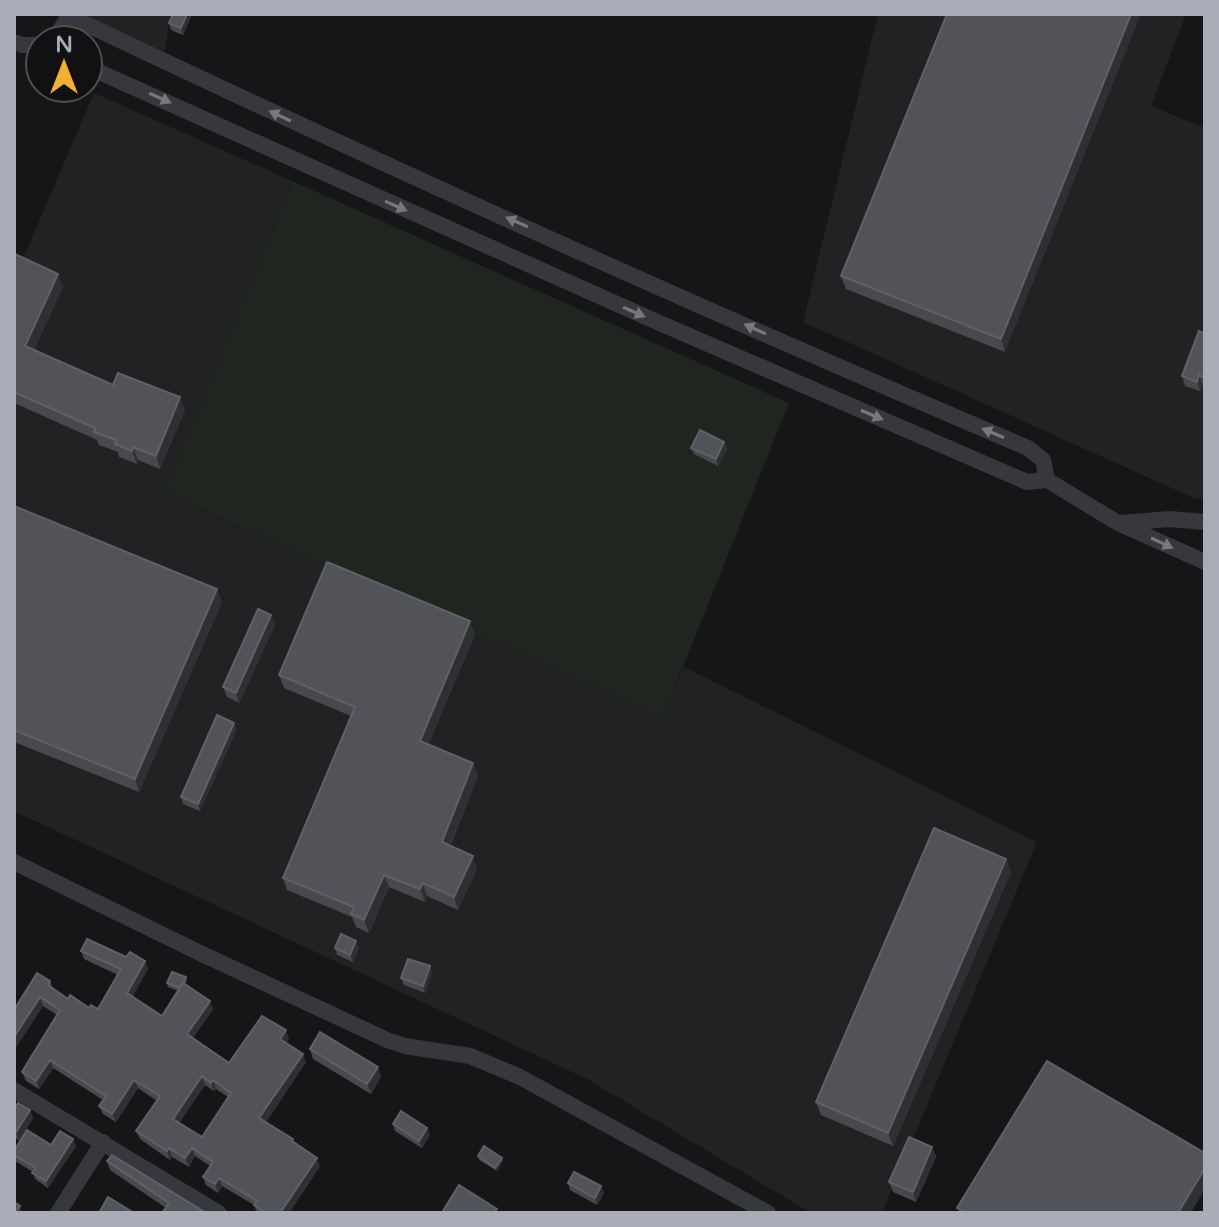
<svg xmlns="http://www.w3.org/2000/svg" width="1219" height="1227" font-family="'Varela Round',sans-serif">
<rect width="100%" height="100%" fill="#161618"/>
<path fill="#222225" d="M60,14H171L164,54Z
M878,14H1186L1151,106L1205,128V498L1196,499L803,322Z
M94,93L292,181L165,494L663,716L684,667L1037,842L882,1213H811L587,1079L14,811V280Z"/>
<path fill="#1e261f" d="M292,181L789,403L663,717L164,493Z"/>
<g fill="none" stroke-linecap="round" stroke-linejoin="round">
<path stroke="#37383d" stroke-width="16" d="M47,40L58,33L69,16C386,167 706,311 1028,448L1043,460L1047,480
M14,42L22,45H40
M88,67L655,321L1027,482L1047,480L1118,523L1205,562
M1120,523L1170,519L1205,522
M14,862L200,953L387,1040L405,1046L470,1056L520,1077L768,1213
M14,1090L219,1213
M58,1213L103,1142"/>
</g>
<path fill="#47494d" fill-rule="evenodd" d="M192,14L183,35L171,30L169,23Z
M947,14L1005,352L846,289L841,276Z
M14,256L63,287L34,350L113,385L185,410L160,469L138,460L137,464L119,457L118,452L99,445L97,440L14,403Z
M1205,334V386L1203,385L1200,391L1185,386L1182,376Z
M724,442L727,449L718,466L694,454L691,448Z
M14,506L222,602L139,792L14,742Z
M271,615L275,625L239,703L227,697L223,687Z
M475,634L428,745L473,763L478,776L450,846L477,869L458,910L427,896L425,902L389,887L369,933L356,927L352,917L287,890L283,878L351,716L284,688L279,675Z
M237,729L200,811L183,804L181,797Z
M1006,859L1011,872L893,1146L821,1115L816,1102Z
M335,948H359L353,962L337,955Z
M81,951L145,961L148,969L132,997L162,1016L178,991L168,987L167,983L186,977L187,980L185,985L213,1009L193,1038L229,1063L289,1038L286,1043L306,1062L266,1122L295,1143L320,1166L289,1213H257L254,1205L222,1186L218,1193L206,1185L203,1177L210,1166L195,1156L189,1167L172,1157L170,1160L140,1139L136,1131L157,1101L138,1088L116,1122L103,1114L99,1106L103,1100L53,1068L39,1089L26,1081L22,1072L57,1015L43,1006L14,1050V1010L50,981L53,989L68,999L89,1008L98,1009L118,975L84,959ZM205,1085L214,1091L216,1089L228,1097L202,1137L179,1123Z
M430,966L432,973L425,993L404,985L401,978Z
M310,1049L381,1077L371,1094L313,1059Z
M14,1109L30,1110L33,1118L19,1140L14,1137Z
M393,1124L430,1135L422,1148L395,1131Z
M51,1145L76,1146L48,1188L35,1179L33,1172L15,1161L14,1151Z
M932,1147L936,1157L916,1202L893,1192L889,1182Z
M478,1156L503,1161L497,1171L479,1160Z
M107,1161L206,1213L166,1208L110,1170Z
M568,1183L604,1193L597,1205L570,1190Z"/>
<path fill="#2f3033" d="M187,14H192L183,35L181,28Z
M1131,14H1141L1005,352L1001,339Z
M58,274L63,287L30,360L25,346Z
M1199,375L1203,385L1200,391L1197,382Z
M180,397L185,410L160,469L156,456Z
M724,442L727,449L718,466L716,459Z
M133,447L138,460L137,464L132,451Z
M217,589L222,602L139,792L135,779Z
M271,615L275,625L239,703L236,693Z
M470,621L475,634L424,754L420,741Z
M234,723L237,729L200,811L198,804Z
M473,763L478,776L446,854L442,842Z
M473,856L477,869L458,910L454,897Z
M1006,859L1011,872L893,1146L888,1133Z
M384,875L389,887L369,933L364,920Z
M423,883L427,896L425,902L420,889Z
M356,941L359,948L353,962L350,955Z
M145,961L148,969L130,1002L127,993Z
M430,966L432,973L425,993L423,986Z
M40,997L43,1006L14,1050V1037Z
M210,1001L213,1009L190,1043L187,1034Z
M286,1030L289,1038L283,1047L280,1039Z
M303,1054L306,1062L263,1127L259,1118Z
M50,1060L53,1068L39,1089L36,1081Z
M378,1067L381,1077L371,1094L367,1084Z
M202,1076L205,1085L176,1128L173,1119Z
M134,1080L138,1088L116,1122L112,1114Z
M213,1080L216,1089L214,1091L211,1083Z
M30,1110L33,1118L19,1140L16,1132Z
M427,1128L430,1135L422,1148L419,1141Z
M73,1139L76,1146L48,1188L46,1181Z
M932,1147L936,1157L916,1202L913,1192Z
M169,1148L172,1157L170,1160L167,1151Z
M192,1148L195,1156L189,1167L185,1158Z
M317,1158L320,1166L289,1213H280Z
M502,1158L503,1161L497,1171L495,1168Z
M1205,1168V1189L1191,1213H1178Z
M219,1178L222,1186L218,1193L215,1184Z
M601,1186L604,1193L597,1205L595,1198Z
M20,1206L22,1213H15Z"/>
<path fill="#525359" stroke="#5f6168" stroke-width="2" fill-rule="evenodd" d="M173,14H187L181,28L169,23Z
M947,14H1131L1001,339L841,276Z
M15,254L58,274L25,346L113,385L118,373L180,397L156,456L133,447L132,451L115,444L116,440L94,432L95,428L14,392Z
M1199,331L1205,334V378L1199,375L1197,382L1182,376Z
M700,430L724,442L716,459L691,448Z
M14,506L217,589L135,779L14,730Z
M327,562L470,621L420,741L473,763L442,842L473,856L454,897L423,883L420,889L384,875L364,920L351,914L354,907L283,878L355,707L279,675Z
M258,609L271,615L236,693L223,687Z
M217,715L234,723L198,804L181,797Z
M934,828L1006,859L888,1133L816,1102Z
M341,934L356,941L350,955L335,948Z
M87,939L126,957L130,952L145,961L127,993L162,1016L183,983L210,1001L187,1034L229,1063L262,1016L286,1030L280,1039L303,1054L259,1118L293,1139L292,1141L317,1158L280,1213H266L254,1205L257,1201L219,1178L215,1184L203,1177L213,1162L192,1148L185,1158L169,1148L167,1151L136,1131L160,1096L134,1080L112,1114L99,1106L106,1096L50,1060L36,1081L22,1072L60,1010L40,997L14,1037V1010L37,973L50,981L48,985L68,999L70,995L89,1008L91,1005L98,1009L121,969L81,951ZM202,1076L211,1083L213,1080L231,1093L202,1137L173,1119Z
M408,959L430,966L423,986L401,978Z
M172,972L186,977L180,988L167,983Z
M320,1032L378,1067L367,1084L310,1049Z
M1047,1061L1205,1153V1168L1178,1213H965L957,1208Z
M18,1103L30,1110L16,1132L14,1131V1109Z
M401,1111L427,1128L419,1141L393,1124Z
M27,1130L51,1145L60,1131L73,1139L46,1181L32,1173L36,1168L14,1155V1151Z
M909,1137L932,1147L913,1192L889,1182Z
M484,1146L502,1158L495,1168L478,1156Z
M112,1155L206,1213H162L169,1203L107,1161Z
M574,1172L601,1186L595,1198L568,1183Z
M459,1185L497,1209L494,1213H446L443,1211Z
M108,1197L134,1213H99Z
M14,1202L20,1206L15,1213H14Z"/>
<defs><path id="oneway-solid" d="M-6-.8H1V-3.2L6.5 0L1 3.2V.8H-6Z" transform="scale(2)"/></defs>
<g fill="#757881">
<use href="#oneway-solid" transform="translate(160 98) rotate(24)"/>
<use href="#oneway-solid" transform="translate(280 116) rotate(-155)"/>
<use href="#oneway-solid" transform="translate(396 206) rotate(24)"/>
<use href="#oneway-solid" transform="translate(517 222) rotate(-156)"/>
<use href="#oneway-solid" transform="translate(634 312) rotate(24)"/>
<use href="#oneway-solid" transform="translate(755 329) rotate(-156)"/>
<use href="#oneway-solid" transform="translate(872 415) rotate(23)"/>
<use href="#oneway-solid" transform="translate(993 433) rotate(-157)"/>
<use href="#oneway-solid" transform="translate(1162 543) rotate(25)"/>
</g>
<rect width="1219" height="1227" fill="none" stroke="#a8adb8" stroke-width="32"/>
<g transform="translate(64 64)"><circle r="38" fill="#111113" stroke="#4d4f55" stroke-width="2"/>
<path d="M0-6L14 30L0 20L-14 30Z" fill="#f2b134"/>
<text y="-12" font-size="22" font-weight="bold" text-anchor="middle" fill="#a8adb8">N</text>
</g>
</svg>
